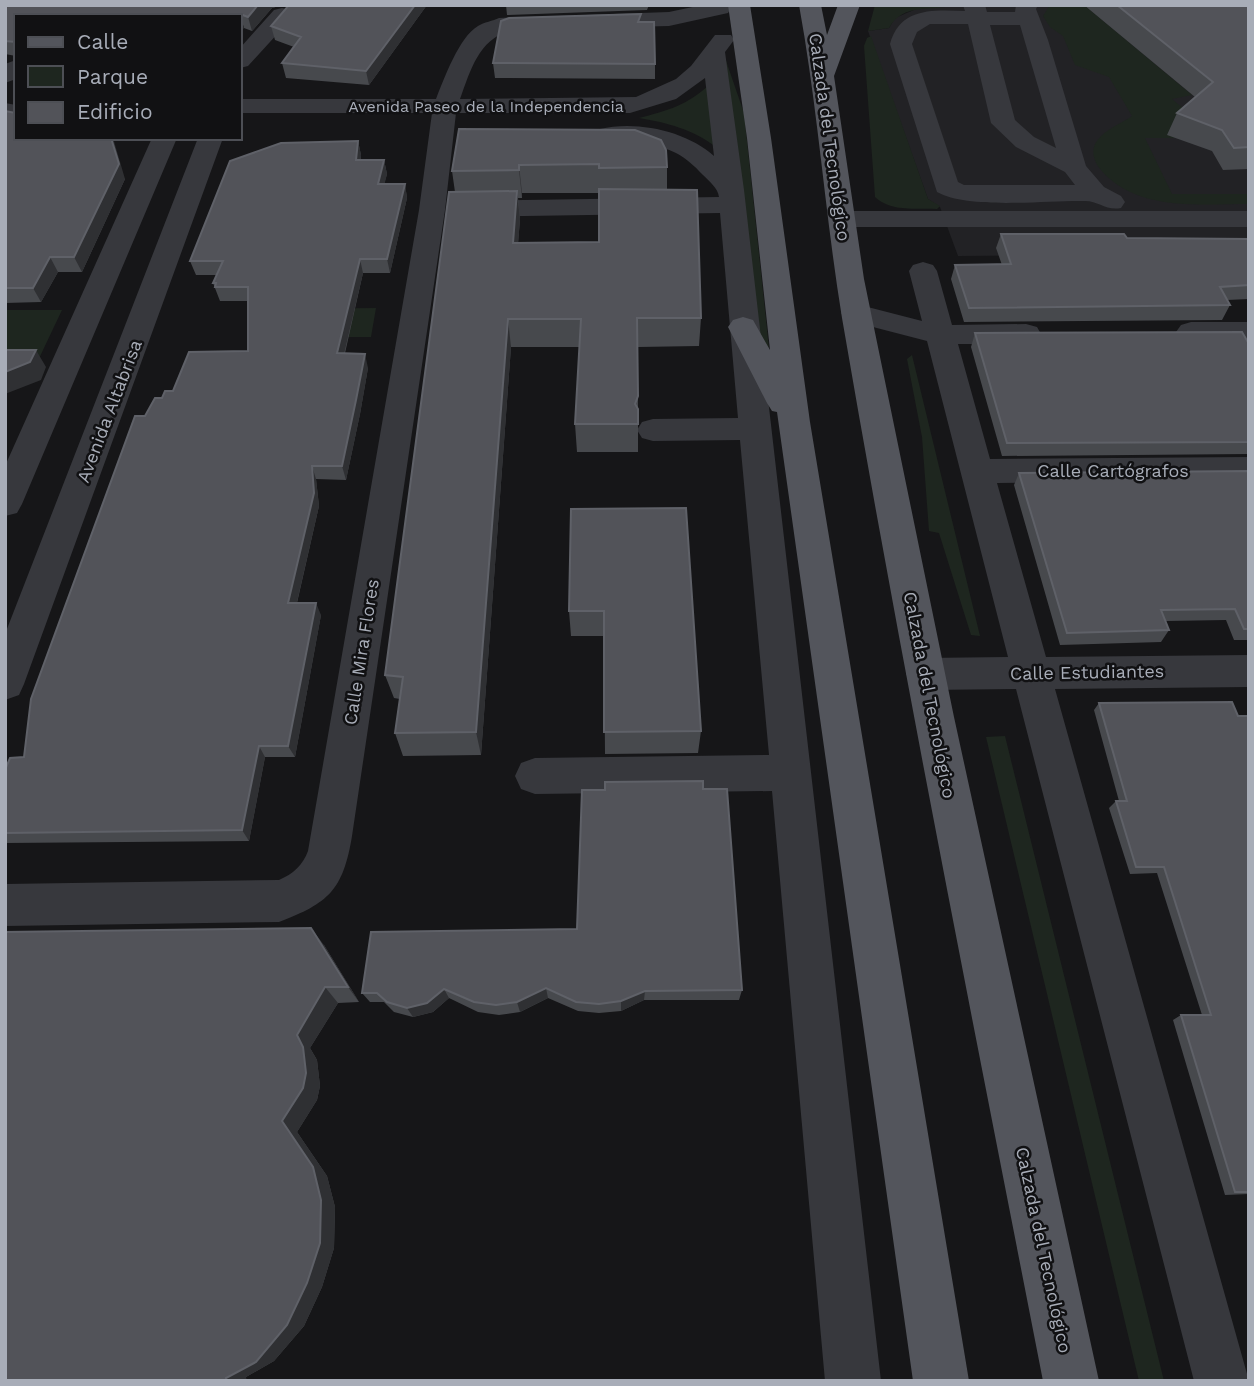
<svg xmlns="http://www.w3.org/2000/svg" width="1254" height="1386" font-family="'Work Sans',sans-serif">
<rect width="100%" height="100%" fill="#161618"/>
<path fill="#222225" d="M954,5H1249V253L958,256L940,207L928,199L868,31L889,28L895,18L916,9Z"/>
<path fill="#1e261f" d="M875,5H954C930,12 904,2 889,28L868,31Z
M1050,5H1084L1192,95L1172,99L1195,118L1179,138H1145L1172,194H1249V204C1200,204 1137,212 1101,170C1094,162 1090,150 1097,141C1105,129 1121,124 1132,116L1109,77L1075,65L1063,36L1050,27L1043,16Z
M871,36L928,199L940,206L937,209C916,208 891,212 875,197L864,46L867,38Z
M723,52L744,113L770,358L753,322Z
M709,85L716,147C692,129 668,123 639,118C666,111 688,105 709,85Z
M376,308L371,337H272L279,309Z
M5,310H62L34,369H5Z
M912,355L980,636L971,635L939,533L929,531L922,437L907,359Z
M1005,736L1164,1381H1139L986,737Z"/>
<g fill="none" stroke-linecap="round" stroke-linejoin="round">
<path fill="#37383d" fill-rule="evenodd" d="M702,5H729L731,8L728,13L669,26L510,30C478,41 471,69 460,99L636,97L676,79L691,66L715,35H731L734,40L725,52L744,190L881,1381H825L772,791L535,794L521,789L515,776L521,763L535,758L769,755L740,440L653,441L642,438L637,430L642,422L653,419L738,418L720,213L468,217L459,215L455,209L459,203L468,201L719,197C718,188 709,181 703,175C667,135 645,150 600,139L597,134L600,129C636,120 687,131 714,156L705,78L676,99L630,113H456L445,210L352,836C343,890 329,903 279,922L5,926V884L279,880C293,874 303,865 308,851L419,210L432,113H240V99H436C444,79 459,37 478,26C484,22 493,21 499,18L669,12Z
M963,5H985L987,12H1015L1016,5H1038L1036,9L1048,40L1086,166L1104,187L1121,196L1125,202L1121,208C1106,211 1099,201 1085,201C1045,200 970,210 937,192L890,44C900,7 933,10 965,11ZM930,24H968L991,123L1016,147L1065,172L1075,185H964L958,182L912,44L917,32ZM990,25H1020L1056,148L1034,137L1015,120Z
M282,8L290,10L293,15L290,20L248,66L240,68V48L274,10Z
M16,60V79L5,83V64Z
M5,103L16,105V119L5,117Z
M152,138H177L22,504L17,513L5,516V466Z
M198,138H223L24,684L19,695L5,700V634Z
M842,211H1249V227H842L832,225L829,219L832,213Z
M923,262L933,265L937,271L952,325L1026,324L1037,327L1041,334L1037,341L1026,344H958L990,459L1249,457V481L997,483L1046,657L1249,655V687L1055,689L1249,1381H1194L1016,689L925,690L912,685L906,674L912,663L925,658L1008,657L927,341L846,320L841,313L846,306L856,304L922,321L909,271L913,265Z
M1191,322H1249V342H1191L1181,339L1176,332L1181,325Z"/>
<path fill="#53555c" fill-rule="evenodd" d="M728,5H750L771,138L810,422L969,1381H913L777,412L772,411L767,403L728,327L733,320L743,317L753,320L770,350L747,138Z
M799,5H821L827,35L838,5H860L834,76L864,279L954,717L1099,1381H1043C974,1027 903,674 842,318C825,214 818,109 799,5Z"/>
</g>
<path fill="#47494d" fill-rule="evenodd" d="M5,5H427L369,85L286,78L282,63L294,47L275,40L271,26L287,7L283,5L272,8L252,31L244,28L240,16H16V56L5,54Z
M506,5H649L647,10L507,15Z
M1084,5H1249V169L1223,170L1212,151L1167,135L1177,113L1195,97Z
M640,22L655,64V79L495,78L493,63Z
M5,111L125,179L82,272H58L41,302L5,303Z
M459,129L667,167V190L701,318L699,346L638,347V452H577L575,424L580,347H511L481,755L403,756L395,733L400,699L394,698L385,675L455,192L452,171ZM522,193H599V242L518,243L520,219L518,198H522Z
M358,141L361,155V160H384L387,174L384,184H405L407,198L390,273H363L345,353L368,368L360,414L346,480L316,479L319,506L297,603L321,615L295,757H265L249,841L5,843V770L24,757L145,416L162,398L173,391L248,351V301H220L213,283L217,275H196L190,261Z
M1001,234L1127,238L1249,239V299L1227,300L1230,305L1222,320L964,322L951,279L955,265H1002L996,248Z
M975,333L1249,344V454L1002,456L971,347Z
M1249,471V640H1234L1226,620L1166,621L1169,630L1161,642L1060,645L1014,485L1019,473Z
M571,509L701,731L698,753L605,754L604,636H571L569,611Z
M1099,703L1238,716H1249V1194L1225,1195L1173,1020L1181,1015H1202L1157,873L1130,874L1109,808L1116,801H1119L1094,710Z
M703,789L742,990L739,1000H644L621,1011L599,1013L578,1011L548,998L520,1012L499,1015L478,1012L449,998L433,1012L413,1017L394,1012L384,1002H370L362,993L577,929Z
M324,945L359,1002L338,1003L310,1048L317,1060L320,1086L317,1100L297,1132L327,1176L335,1207L334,1248L322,1287L304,1326L274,1361L246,1377L5,1381Z"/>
<path fill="#2f3033" d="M258,5H283L272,8L252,31L248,17Z
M415,5H427L369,85L366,71Z
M240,14L244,28L240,32V16H238Z
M111,138H113L125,179L82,272L74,257Z
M358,141L361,155L360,174L356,160Z
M384,160L387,174L381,198L378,184Z
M519,165L522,193V198L519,170Z
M405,184L407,198L390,273L387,259Z
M517,191L520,219L516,272L513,243Z
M50,257L58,272L41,302L33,288Z
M360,259L363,273L341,367L337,353Z
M508,319L511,347L481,755L476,732Z
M36,350L46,367L41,380L5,394V372Z
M365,354L368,368L360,414L346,480L342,466Z
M312,466L316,479L319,506L294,615L288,603Z
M316,603L321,615L295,757L288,746Z
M259,746L265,757L249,841L242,830Z
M311,928L324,945L359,1002L348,987Z
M325,987L338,1003L310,1048L317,1060L320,1086L317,1100L297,1132L327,1176L335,1207L334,1248L322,1287L304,1326L274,1361L246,1377L247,1381H227L226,1378L282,1121L297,1035Z
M546,988L548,998L520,1012L517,1002Z
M444,989L449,998L433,1012L413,1017L407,1008Z
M645,991L644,1000L621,1011V1001Z"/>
<path fill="#525359" stroke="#5f6168" stroke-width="2" d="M5,5H258L248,17L240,14L238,16H16V42L5,41Z
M289,5H415L366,71L282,63L301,37L271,26Z
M1117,5H1249V147L1234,148L1222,130L1177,113L1213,82Z
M641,14L638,22H654L655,64L493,63L501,21L509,18Z
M5,111L16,113V138H111L119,164L74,257H50L33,288H5Z
M459,129L635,130L661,140L666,150L667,167L599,168V164L519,165V170L452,171Z
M358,141L356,160H384L378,184H405L387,259H360L337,353L365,354L356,400L342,466H312L314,493L288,603H316L288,746H259L242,830L5,833V770L10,758L24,757L31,699L135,416H145L155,398H162L165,391H173L189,352L248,351V287H215L216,283H213L223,261H190L230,161L281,143Z
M599,189L697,190L701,318H637L638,396L635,404L638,409V424H575L581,319H508L476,732L395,733L403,677L385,675L449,192L517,191L513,243L599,242Z
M1001,234H1124L1127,238L1249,239V285L1220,287L1230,305L969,308L955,265L1011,264Z
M1242,332L1249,344V442L1007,443L975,333Z
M5,350H36L30,362L5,372Z
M1249,471V629H1244L1235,609L1161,610L1169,630L1067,633L1019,473Z
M686,508L701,731L604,732V611H569L571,509Z
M1232,702L1238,716H1249V1192H1235L1181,1015H1211L1164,867H1136L1116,801H1127L1099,703Z
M703,781V789H727L742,990L645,991L621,1001L599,1004L576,1002L546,988L517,1002L496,1005L474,1002L444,989L427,1003L407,1008L387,1002L377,993H362L371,932L577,929L582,790H605V782Z
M311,928L348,987H325L297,1035L303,1047L306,1073L303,1088L282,1121L313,1167L321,1200L320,1243L307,1283L287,1325L256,1362L226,1378L227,1381H5V932Z"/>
<g text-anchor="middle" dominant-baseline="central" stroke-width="5" stroke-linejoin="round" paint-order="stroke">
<g font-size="16" fill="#a8adb8" stroke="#111113">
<text x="486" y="106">Avenida Paseo de la Independencia</text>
</g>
<g font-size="18" fill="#a8adb8" stroke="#111113">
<text transform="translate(830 137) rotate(82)">Calzada del Tecnológico</text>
<text transform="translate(109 411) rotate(-69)">Avenida Altabrisa</text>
<text x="1113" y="470">Calle Cartógrafos</text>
<text transform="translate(361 652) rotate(-81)">Calle Mira Flores</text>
<text transform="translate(1087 672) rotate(-1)">Calle Estudiantes</text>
<text transform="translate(930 695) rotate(79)">Calzada del Tecnológico</text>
<text transform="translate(1044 1250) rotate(78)">Calzada del Tecnológico</text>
</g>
</g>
<rect width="1254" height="1386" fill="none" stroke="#a8adb8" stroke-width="14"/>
<rect x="14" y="14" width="228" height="126" fill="#111113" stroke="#4d4f55" stroke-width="2"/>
<rect x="28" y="37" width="35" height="10" fill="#53555c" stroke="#4d4f55" stroke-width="2"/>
<text x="77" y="49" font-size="21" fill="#a8adb8">Calle</text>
<rect x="28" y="66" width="35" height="21" fill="#1e261f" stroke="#4d4f55" stroke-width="2"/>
<text x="77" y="84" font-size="21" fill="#a8adb8">Parque</text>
<rect x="28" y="102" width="35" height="21" fill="#525359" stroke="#4d4f55" stroke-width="2"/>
<text x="77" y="119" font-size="21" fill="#a8adb8">Edificio</text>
</svg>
